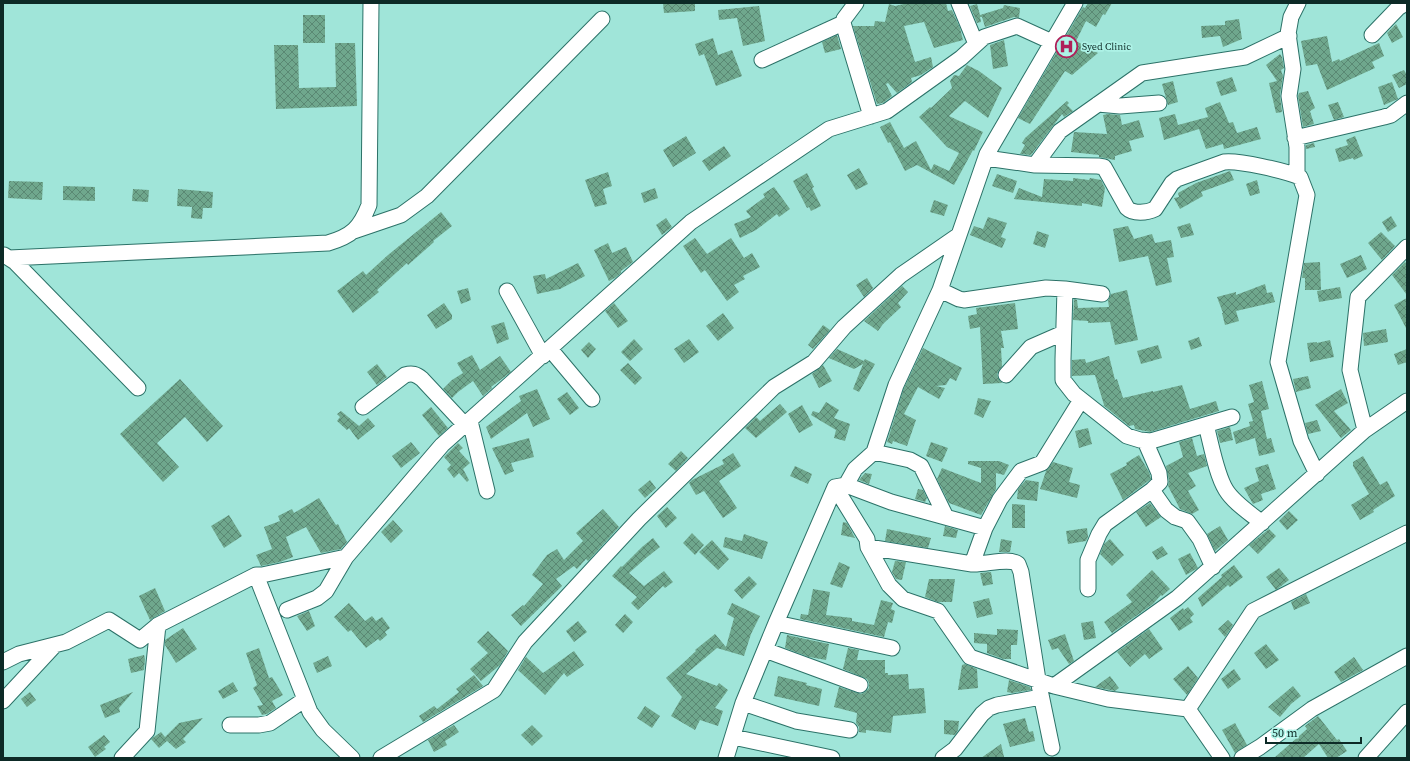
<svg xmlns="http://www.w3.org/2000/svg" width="1410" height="761" font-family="'Source Serif 4',serif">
<defs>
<pattern id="building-cross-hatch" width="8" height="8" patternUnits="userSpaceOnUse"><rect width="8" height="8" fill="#6fa78d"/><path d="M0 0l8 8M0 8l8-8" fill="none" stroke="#5a8873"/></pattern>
</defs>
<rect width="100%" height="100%" fill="#a0e5d9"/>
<path fill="url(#building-cross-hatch)" d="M663,3H695V11L664,13Z
M908,3H946L948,11L952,10L960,28L963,40L934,48L924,22L904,26L915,62L931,57L933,67L921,75L911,78L912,82L897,93L888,83L886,84L892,96L883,103L877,104L853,26H874L875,21L885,22L889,4L895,6Z
M1088,3H1112L1105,15L1103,14L1096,27L1086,21L1076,41L1098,53L1072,75L1065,71L1030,124L1018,118L1083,7L1085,8Z
M977,4L980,15L1003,8L1004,5L1020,8L1019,18L1014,17L985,27L982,17H980L981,22L977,23L970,6Z
M759,6L765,41L743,46L737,18L719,20L718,10Z
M303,15H325V43H303Z
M1239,19L1242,39L1223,47L1220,36L1202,38L1201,26L1225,25V21Z
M1396,24L1403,37L1392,43L1387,33Z
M837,35L841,49L825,53L822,42Z
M1327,36L1332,62L1339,59L1340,61L1379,43L1384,56L1372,62L1375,68L1327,90L1317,64L1306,66L1301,41Z
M713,38L718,55L732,50L742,76L716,86L704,54L699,56L695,44Z
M1004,40L1008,66L993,69L990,45Z
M335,43H355L357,106L276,109L274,45H298L299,88L336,87Z
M1280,54L1282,57L1284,68L1281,70L1283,76L1280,95L1282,112L1276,113L1269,83L1277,81L1266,65Z
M967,65L979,71L1002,88L988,118L965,101L949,116L983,132L974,151L973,150L954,185L917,165L905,171L890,142L888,143L880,127L890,122L904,148L916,141L931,170L934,164L949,171L959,153L947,147L919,117L930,107L931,108L952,88L950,81L954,75L959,76Z
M1404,70L1407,75V84L1399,88L1392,75Z
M1232,77L1237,91L1221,96L1216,82Z
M1173,81L1178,102L1168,105L1162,84Z
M1392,82L1398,99L1384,105L1378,87Z
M1308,91L1315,108L1310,111L1314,124L1303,127L1298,96L1299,93Z
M1067,101L1069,103L1067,105L1073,111L1064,117L1062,114L1031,155L1020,154L1025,145L1022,143L1025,138Z
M1220,102L1229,123L1233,122L1237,133L1257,127L1261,139L1224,149L1223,144L1206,149L1199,129L1164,140L1159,118L1175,114L1178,125L1208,117L1205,108Z
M1338,102L1344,117L1334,120L1328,105Z
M1108,114L1120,115L1122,125L1139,120L1144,137L1129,141L1132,151L1115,156V160L1099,157V155L1071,152L1074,132L1107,134L1103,115Z
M686,136L696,153L673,167L663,150Z
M1355,136L1363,156L1354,160L1353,158L1339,162L1335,149L1348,145L1346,140Z
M1314,143L1315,147L1306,149V145Z
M724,146L731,156L709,171L702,161Z
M859,168L868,184L856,190L847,175Z
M1230,171L1234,180L1201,192L1203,196L1180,209L1174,198L1179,197L1178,193L1196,183Z
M608,172L612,186L603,189L607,204L595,207L585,180Z
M807,173L814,187L812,188L821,206L811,211L809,207L807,208L793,181Z
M997,174L1017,181L1013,193L992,186Z
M1073,178L1089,180L1090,178L1101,180L1105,188L1102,207L1082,203V206L1014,199L1019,188L1042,197L1044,179L1073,181Z
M1257,180L1260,193L1250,196L1246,184Z
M9,181L43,182L42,200L8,198Z
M63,186L95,187V201L63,200Z
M774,187L790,209L779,217L777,214L756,230L740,238L734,224L751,217L746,211L765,197L763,194Z
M655,188L658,198L644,203L641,193Z
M133,189L149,190L148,202L132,201Z
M178,189L213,192L212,208H203L202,219L191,218L192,207L177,206Z
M934,200L948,205L944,216L930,212Z
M441,212L452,226L433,241L434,242L408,265L407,263L377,290L379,292L353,313L337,291L363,271L366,275L388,255Z
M1391,216L1397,226L1388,232L1382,222Z
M988,217L1007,223L1001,237L1006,239L1002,248L970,235L974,226L983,229Z
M666,218L672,227L662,235L656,225Z
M1190,223L1194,235L1181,238L1177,227Z
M1128,226L1134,239L1152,234L1155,243L1171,240L1174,257L1167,258L1172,282L1156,286L1148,256L1119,262L1113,229Z
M1037,231L1049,235L1045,248L1033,244Z
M1381,232L1395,246L1382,260L1368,243Z
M695,238L707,254L731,238L744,258L752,253L760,267L743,276L745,279L734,285L739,292L727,301L705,270L701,273L683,246Z
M608,243L612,253L626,247L633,262L621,271V273L615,278L609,281L594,250Z
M1361,255L1367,269L1347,278L1340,264Z
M1320,262L1321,290H1305V278H1302L1304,263Z
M1405,262L1407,264V295L1392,275Z
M578,263L585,276L560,289L537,294L533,276L545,274L546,279Z
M867,278L873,288L864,297L856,285Z
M1265,284L1267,293L1272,292L1275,302L1236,311L1239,321L1225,325L1222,313H1223L1217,297L1236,292V295Z
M902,286L908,292L898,303L901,307L883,324L878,331L864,321Z
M1340,287L1342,298L1319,302L1317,291Z
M468,288L471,300L461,304L457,291Z
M1127,290L1138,340L1115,345L1110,322L1088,323V321L1073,320L1074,299L1077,300L1078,308L1109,307L1108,301L1111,294Z
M1407,298V330L1394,305Z
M444,303L452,315V319L436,329L427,315Z
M614,303L628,321L618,328L605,311Z
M1015,303L1018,329L1001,331L1004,348H1001L1002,366L997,374L998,378L1002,383L983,384L980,327L970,329L968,316L977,314L976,308Z
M723,313L734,328L718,341L706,326Z
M504,322L509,339L497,344L491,326Z
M823,325L830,330L813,349L808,345Z
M1386,329L1388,342L1364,346L1363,333Z
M1199,337L1202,346L1191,350L1188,341Z
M634,339L643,349L630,361L621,352Z
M689,339L699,352L684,363L674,349Z
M1330,340L1334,357L1310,362L1307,343L1317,342V343Z
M589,342L596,349L588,358L581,350Z
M1158,345L1162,358L1141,364L1137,351Z
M923,348L962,368L956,381L950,378L946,385L936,386L945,388L939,399L918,387L904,414L916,420L907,446L893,441L892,444L887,442L904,388Z
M837,349L864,361L865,359L875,364L859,392L853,389L863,364L854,369L829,358Z
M1407,349V362L1398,365L1394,354Z
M472,355L480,370L500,356L511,372L491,387L492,388L483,396L473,381L458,392L452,398L443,389L452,380L463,373L457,363Z
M1109,356L1115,380L1117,379L1123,398L1153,391V392L1182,385L1190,409L1216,401L1219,411L1150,432L1135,429L1134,425L1129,426L1103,405H1104L1095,375L1072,376V360L1085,359L1086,363Z
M628,363L642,378L635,385L620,370Z
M377,364L387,377L377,385L367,372Z
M823,365L832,381L819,388L812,374Z
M1308,376L1311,388L1296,392L1293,379Z
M180,379L223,426L207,442L185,417L157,443L179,467L163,482L120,434Z
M1262,381L1269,409L1261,411L1267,439L1271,438L1275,452L1259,456L1255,438L1236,444L1233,432L1250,426L1249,422L1253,421L1248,404L1254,402L1249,385Z
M537,389L550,419L533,427L527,413L491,439L486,427L521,401L519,396Z
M1341,389L1348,403L1334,411L1351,430L1341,438L1315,405Z
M567,392L579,408L570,415L557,399Z
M978,398L991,401L983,418L974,414Z
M826,402L839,410L834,418L850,424L845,441L834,438L836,430L811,415L813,411L819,413Z
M780,404L787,412L756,438L745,428L756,417L760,421Z
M802,405L813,425L799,433L788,414Z
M431,407L448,428L439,436L422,415Z
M341,411L359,426L368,418L375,426L358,440L349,428L347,430L337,421L340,417L337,414Z
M1317,420L1321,431L1308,434L1305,423Z
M1230,427L1233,440L1220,443L1217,431Z
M1088,428L1092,444L1079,448L1075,431Z
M529,438L534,457L511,463L514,471L505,475L492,448Z
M1192,438L1197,456L1204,454L1207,466L1188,473L1196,486L1188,491L1199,510L1192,514L1180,509L1168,486L1169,481L1166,466L1183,457L1179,442Z
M411,442L420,453L401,468L392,456Z
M931,442L948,448L942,462L926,456Z
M458,443L463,448L459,451L470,463L463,469L469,480L467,482L459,473L454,478L447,469L451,465L444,457Z
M681,451L688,458L676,471L668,464Z
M733,453L741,466L719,481L737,508L723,518L704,491L696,495L689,483L692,480L724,464L722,460Z
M1139,455L1149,472L1151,479L1123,500L1110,474L1127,465L1126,463Z
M1363,456L1380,485L1387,481L1395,496L1373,510L1374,512L1360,520L1351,505L1369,494L1353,466V462Z
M968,461H999L1009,465L1004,475L996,473V489L981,515L949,503L937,479L942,468L981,483V468L968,464Z
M1053,462L1073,468L1069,482L1080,485L1077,498L1040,489L1046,471Z
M1268,464L1276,489L1261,494L1263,500L1253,504L1244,488L1259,481L1255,468Z
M795,466L812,474L808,484L790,476Z
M865,473L872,474L869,484L859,480Z
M650,480L656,488L645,498L638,490Z
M1026,480L1039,482L1037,501L1017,499L1018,489Z
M918,489L923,490L927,498L925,502L915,499Z
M319,498L336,525L338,524L347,542L341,549L321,553L306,527L286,537L293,557L280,562L261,566L256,555L272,549L264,527L280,521L278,516L292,509L294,513Z
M1150,503L1161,517L1146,527L1136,512Z
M1012,504L1025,505V528H1012Z
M667,507L677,518L666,528L657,516Z
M603,509L619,527L590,559L588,561L586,559L577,569L574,566L556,579L562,586L521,626L511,615L523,605L524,606L543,584L532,575L547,555L557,549L564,560L583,541L576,533Z
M1289,511L1298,520L1287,530L1279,521Z
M229,515L242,536L224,548L211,526Z
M393,520L403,531L391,543L381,532Z
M843,522L847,523L855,538L841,535Z
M945,526L958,530L956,538L943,536Z
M1220,526L1228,540L1215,551L1207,534Z
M1087,528L1088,537L1086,541L1068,544L1066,531Z
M887,529L931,538L928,548L885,541Z
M1269,529L1276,536L1258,554L1249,545Z
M692,533L704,545L695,555L683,543Z
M744,534L768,542L762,559L723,547L725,537L742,541Z
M653,538L660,547L646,558L629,573L644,586L664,571L673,582L665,588L663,586L638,610L631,603L637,597L612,576L621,566L622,567L642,547Z
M1001,539L1012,541L1010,552H999Z
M1110,539L1124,555L1112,566L1100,554L1104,544Z
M712,540L729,559L718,570L699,552Z
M1162,546L1168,554L1157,560L1152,552Z
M1190,553L1198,568L1186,575L1178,559Z
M895,561L906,562L902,580L896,579L892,572Z
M839,562L850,567L842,588L830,584Z
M1234,565L1243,577L1230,587L1228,585L1202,607L1198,598L1222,577L1221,575Z
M1279,568L1289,580L1276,590L1266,577Z
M1152,570L1170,589L1162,596L1161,595L1153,604L1112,633L1104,622L1132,602L1126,595Z
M991,572L993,584L983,586L980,573Z
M749,576L757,584L742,599L734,590Z
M929,579H955L952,602H938L925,597Z
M155,588L165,611L150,620L139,596Z
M813,589L830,592L826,615L852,618V621L874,625L881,600L893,603L891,609L895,611L892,623L888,622L884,637L800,619L801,614L808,615Z
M1306,594L1310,603L1294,610L1291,602Z
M989,598L993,614L977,618L973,602Z
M349,603L365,621L372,616L376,621L382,617L390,628L385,632L387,635L380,641L378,639L366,648L351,630L348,632L334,617Z
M732,603L760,616L751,634L744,656L717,648L686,674L717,686L719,683L728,690L715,708L723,711L718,726L700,720L695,730L671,716L682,697L666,678L682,664L696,651L695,650L715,634L726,647L734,618L727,614Z
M1188,607L1194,614L1190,618L1193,622L1179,631L1170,618L1183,608L1184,610Z
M309,611L315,626L307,631L297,616Z
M625,614L633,622L623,633L615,625Z
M1228,620L1233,625L1225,637L1218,629Z
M578,621L587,632L574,642L566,631Z
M1093,621L1096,638L1084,640L1081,623Z
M183,628L197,649L176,663L165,645V640Z
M997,629L1018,630L1017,645H1011V659H1003L987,653V644L974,643V633L997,635Z
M1149,629L1163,649L1149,659L1145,654L1130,667L1117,652Z
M488,631L508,651L500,665L481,681L470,669L488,653L477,642Z
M1065,634L1074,661L1069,664L1058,648L1052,650L1048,640Z
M787,635L829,644L826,660L809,657L785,648Z
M1266,644L1279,660L1266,669L1254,653Z
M259,648L269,678L272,677L283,695L272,701L276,708L267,714L262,715L257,706L263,705L253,688L257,685L246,653Z
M848,648L859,650L857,660H885V673H888V675L908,674L909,689L924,688L926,713L893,716L891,733L866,730V733L859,732V727L856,723L857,713L834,707L839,687L861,694L865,692L869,688V683L867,679L843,669Z
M574,651L584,665L567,677L564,673L545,695L518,670L526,657L543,673Z
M144,655L145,659L144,670L131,673L128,659Z
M328,656L332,666L317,673L313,663Z
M1354,657L1363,670L1341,682L1334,672Z
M965,664L977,669L978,688L958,690L962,665Z
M1188,666L1198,678L1187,695L1173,679Z
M1234,669L1241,679L1228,689L1221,679Z
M474,675L483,686L423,722L419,716L434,706L437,709L459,692L456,689Z
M778,676L807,683L806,685L822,689L819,706L774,696Z
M1110,676L1119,688L1115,691L1095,687Z
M1009,680L1030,687L1031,690L1012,693L1007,692Z
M233,682L238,691L223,699L218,691Z
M1293,686L1301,696L1291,704L1280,717L1268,707Z
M30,692L36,700L27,707L21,699Z
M133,692L119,708L120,712L105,718L100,705Z
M645,706L660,716L652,728L637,718Z
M1318,716L1337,740L1339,739L1347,751L1336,758H1328L1319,744L1303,758H1274L1307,729L1305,726Z
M203,718L183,739L186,742L176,749L167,741L159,748L151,739L161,732L165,737L179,723Z
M1025,718L1029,732L1033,731L1035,741L1010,747L1003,724Z
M944,720L959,721L958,730L955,735L944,734Z
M1235,723L1247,745L1235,753L1222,730Z
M454,725L459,732L445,741L447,745L434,752L428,740Z
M532,725L543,736L532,746L521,735Z
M104,735L110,742L104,747L106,749L95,757L88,747Z
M1001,744L1004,757L981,758Z"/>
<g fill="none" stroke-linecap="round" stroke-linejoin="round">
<defs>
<path id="minor" d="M856,3L844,19L843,23L871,116
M959,3L976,44
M1372,35L1398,8L1406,3
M762,60L843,23
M1098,104L1120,106L1159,103
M1295,138L1384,117L1391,115L1407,103
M986,158L1035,165L1098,166L1104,167L1127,208C1133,214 1147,213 1155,209L1172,183L1177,179L1224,162C1239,160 1285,171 1300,177L1307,195L1278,362L1301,441L1317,474
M1035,165L1060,131L1142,73L1245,57L1289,36
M1297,176V147L1289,96L1293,69L1288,34L1291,17L1298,3
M354,231L401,215L427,196L602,19
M1407,247L1358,297L1350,370L1365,430L1407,401
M4,255L15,262L138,388
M9,258L328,243C352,236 360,228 369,205L371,3
M1065,289L1063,359V380L1074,394L1127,436L1140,440L1151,441L1232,417
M940,290L959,299L964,300L1046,288L1065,289L1102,294
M507,291L543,356
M550,349L592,399
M1006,375L1031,347L1063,333
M363,407L405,375C412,373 416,374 422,379L465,425
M470,421L487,491
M1206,425C1211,443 1216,474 1226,490C1234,503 1250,513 1262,523
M874,452L910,460L921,466L946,517
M846,485L891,502L985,528
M835,487L867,539L868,547L889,585L903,599L938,611L970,657L1054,686L1177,598L1365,430
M1152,490L1166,510L1175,517L1187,521L1200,539L1213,567
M868,547L972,564C985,565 1009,557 1018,564L1021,572L1038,680L1052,748
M972,564L985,528L1000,499L1021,471L1042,463L1081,400
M256,575L310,712L323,730L352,758
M1088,589V560L1099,534L1105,524L1152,490L1160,482L1159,473L1145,441
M287,610L317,598L326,591L346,557
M776,623L892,648
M765,650L860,685
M3,662L19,654L66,642L109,620L140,640L158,625
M1054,686L1108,699L1188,709L1222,758
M3,701L55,645
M743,703L796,721L850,730
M1188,709L1253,611L1407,533
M230,725H259L270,723L304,700
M733,737L832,758
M122,758L147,731L158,625L256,575H262L346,557L442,445L691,222L829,129L887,111L961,58L984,37L1017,26L1052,42
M381,758L494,690L525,642L639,519L774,387L814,362L844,327L901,275L959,235
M726,758L743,703L776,623L835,487L846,485L855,469L874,452L896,385L940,290L987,154L1075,3
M943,758L955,749L982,714L989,708L997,705L1041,697
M1242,758L1260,747L1312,709L1407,656
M1366,758L1407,712"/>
</defs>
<use href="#minor" stroke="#2c7268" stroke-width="17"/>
<use href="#minor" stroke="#fff" stroke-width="15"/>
</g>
<defs>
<symbol id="hospital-ring" viewBox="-11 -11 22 22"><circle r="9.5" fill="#adf2e6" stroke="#af2059" stroke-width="1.5"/><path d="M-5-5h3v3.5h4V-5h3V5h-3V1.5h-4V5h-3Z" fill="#af2059"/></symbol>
</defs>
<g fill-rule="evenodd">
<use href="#hospital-ring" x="1054" y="34" width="25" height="25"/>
</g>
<g text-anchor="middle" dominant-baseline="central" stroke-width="3.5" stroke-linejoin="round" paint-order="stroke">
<g font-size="10" fill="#0d2a26" stroke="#adf2e6" text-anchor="start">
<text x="1082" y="46">Syed Clinic</text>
</g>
</g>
<rect width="1410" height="761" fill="none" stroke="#0d2a26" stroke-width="8"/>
<path d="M1266 737v6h95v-6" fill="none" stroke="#0d2a26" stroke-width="2"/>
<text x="1272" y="737" font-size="12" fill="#0d2a26" stroke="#adf2e6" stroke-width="3" paint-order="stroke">50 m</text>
</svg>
